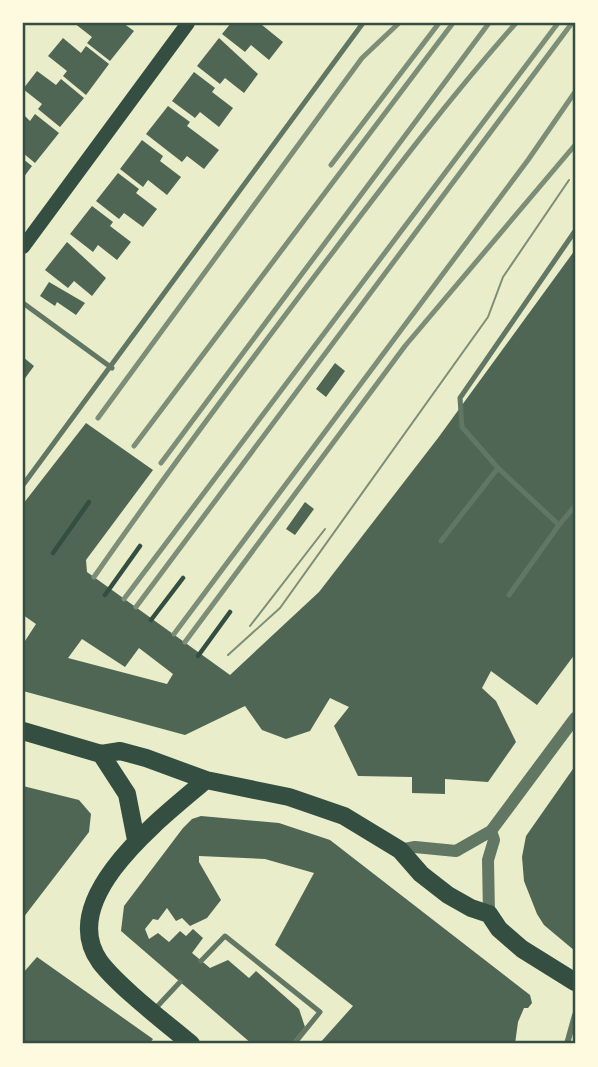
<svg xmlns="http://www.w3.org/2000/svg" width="598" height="1067" font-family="Barlow,sans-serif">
<rect width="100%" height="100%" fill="#e9edc9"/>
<path fill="#4f6655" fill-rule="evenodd" d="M74,23H123L134,31L110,61L87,43L92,37Z
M231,23H264L262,25L283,42L269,60L251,45L245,52L222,34Z
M63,38L81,53L86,46L109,64L86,95L63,76L67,71L48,56Z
M219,38L258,74L244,93L225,78L220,84L197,66Z
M37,71L56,85L61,79L84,98L60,127L38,109L42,104L23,89Z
M194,72L215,88L212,92L233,108L219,127L200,112L195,118L172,101Z
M168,106L190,122L187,126L219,150L204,169L187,156L182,162L146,134Z
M23,114L30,121L35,114L59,133L35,163L23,153Z
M142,140L163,156L160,161L181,177L167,195L148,180L143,187L120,169Z
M23,159L32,166L23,178Z
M118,173L139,189L136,193L157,209L143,227L124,213L119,219L96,201Z
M92,206L113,222L110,226L131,242L117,260L98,245L93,252L70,234Z
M67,242L106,278L92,296L74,281L68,288L45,270Z
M575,250V654L537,705L491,671L482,688L496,701L516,742L488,782L445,779V794L412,793V777L358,776L334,726L349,707L330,698L310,731L286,739L262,730L245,706L185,735L23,691V644L36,624L23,615V504L86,423L153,470L86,560L87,572L230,675L319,592L438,438ZM82,639L125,667L139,648L173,674L167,684L68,658Z
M49,282L85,303L76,315L57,302L55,306L40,296Z
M23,357L34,366L23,381Z
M335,363L345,371L326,397L316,389Z
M305,502L314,509L295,535L286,529Z
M575,766V909L573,914L575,915V951L544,925L537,914L524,881L522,857L526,836Z
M23,786L79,800L91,814L89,832L23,918Z
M201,816L279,823L330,840L530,995L532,1003L528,1008H524L518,1022L515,1044H319L353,1006L275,945L314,873L265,859L199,856V862L221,900L207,918L190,926L182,918L176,921L167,908L158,920L153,919L145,929L149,939L158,933L169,942L180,931L186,936L193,929L203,938L192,953L210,968L228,960L249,978L256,971L299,1009L305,1027L291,1044H252L121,931L124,906L183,828L192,819Z
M37,957L153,1039L149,1044H23V973Z"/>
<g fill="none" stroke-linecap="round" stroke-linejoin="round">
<path stroke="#344e41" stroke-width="4.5" d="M53,553L89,502
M105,595L140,546
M151,620L183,578
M198,656L230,612"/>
<path stroke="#617663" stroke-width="5" d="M23,303L112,368
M23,485L363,23
M559,525L575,506
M441,541L498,468
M509,595L559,525L498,468L462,427L460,398L575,231
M201,961L225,936L320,1012L294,1044
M153,1011L180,982"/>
<path stroke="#617663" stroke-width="6" d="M567,1044L575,1015"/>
<path stroke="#617663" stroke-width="12" d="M400,850L415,847L456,851L491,831L575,718
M489,914L488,860L494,840L491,831"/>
<path stroke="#344e41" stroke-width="14" d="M23,247L188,23"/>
<path stroke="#344e41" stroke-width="18" d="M23,731L101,754L120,751L146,758L206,780L289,797L344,816L400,850L421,874L448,895L471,908L489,914L499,929L522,949L575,982
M101,754L127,794L136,840
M191,1044C166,1023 119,987 100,962C54,898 164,816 206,780"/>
<path stroke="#7c8e77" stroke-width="2" d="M250,626L325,529
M228,655L280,608L488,317L503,277L569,180"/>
<path stroke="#7c8e77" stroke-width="5" d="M331,165L439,23
M98,418L362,58L399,23
M134,446L453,23
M161,463L489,23
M94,577C165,475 239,376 314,277C380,190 444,104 516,23
M124,599L558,23
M136,607L572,23
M174,634L528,160L575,92
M185,642L405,346L575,145"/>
</g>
<rect width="598" height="1067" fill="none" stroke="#fefae0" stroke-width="49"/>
<rect x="24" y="24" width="550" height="1018" fill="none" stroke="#344e41" stroke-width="2.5"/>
</svg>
